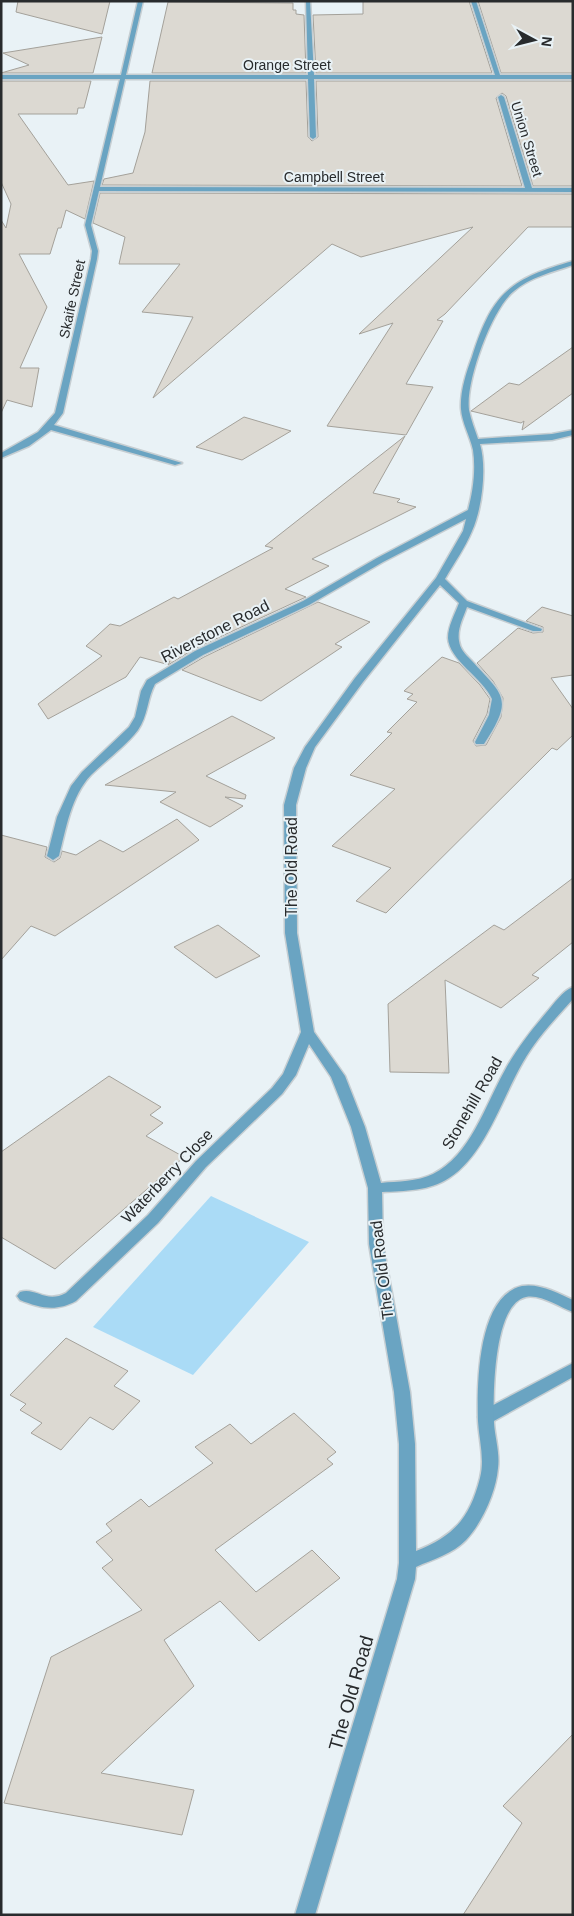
<svg xmlns="http://www.w3.org/2000/svg" width="574" height="1916" font-family="Arial,sans-serif">
<rect width="100%" height="100%" fill="#e9f2f6"/>
<path fill="#aadbf6" d="M211,1196L309,1242L193,1375L93,1327Z"/>
<path fill="#dcd9d2" stroke="#a4a19a" d="M18,1H110L102,34L16,12Z
M363,1H469L492,73H316L313,15L363,14Z
M478,1H573V73H501Z
M168,2L293,3V10H296V14L304,15L306,73H152Z
M102,37L93,73H1L29,65L3,53Z
M1,81H91L84,108H78L77,114H18L68,185L94,181L85,219L66,210L61,228H58L50,254H19L47,307L20,368H39L32,407L7,400L1,413V220L6,228L11,204L1,182Z
M150,81H306L308,137L312,141L318,137L316,81H573V186H533L506,96L502,93L496,98L522,186L102,185L104,179L133,173L145,132Z
M100,193L573,194V227H528L445,314L437,320L443,321L406,384L433,387L406,435L327,426L393,323L359,334L473,227L361,257L332,244L153,398L193,317L142,312L180,264H119L125,237L93,223Z
M573,347V393L522,430L524,421L521,423L471,411L509,383L519,385Z
M244,417L291,431L242,460L196,447Z
M405,436L373,493L400,499L397,502L416,507L312,559L329,566L285,589L306,597L194,649L168,665L170,661L166,664L140,657L126,677L48,719L38,704L102,656L86,646L110,624L120,626L174,597L178,599L273,548L265,546Z
M318,602L370,622L335,644L342,647L261,701L182,670L204,657Z
M542,607L573,616V675L551,678L573,709V735L557,750L552,748L386,913L356,901L391,868L332,846L395,789L350,775L392,733L387,732L417,702L407,699L413,694L404,691L442,657L459,663L480,685L490,699L487,714L473,741L476,746L486,745L501,717L503,698L493,681L477,663L518,628L533,633L543,632V627L526,621Z
M232,716L275,738L206,776L246,795L245,799L225,797L243,806L210,827L160,802L176,792L105,785Z
M177,819L199,840L55,936L31,926L1,960V835L47,847L45,857L54,862L60,858L62,851L76,855L100,840L123,852Z
M573,878V942L532,975L539,978L501,1008L445,980L449,1073L390,1072L388,1004L494,925L504,930Z
M218,925L260,956L216,978L174,947Z
M109,1076L161,1107L150,1115L163,1123L146,1136L184,1157L55,1269L1,1237V1152Z
M66,1338L128,1371L114,1386L140,1401L113,1430L90,1417L61,1450L31,1433L42,1423L20,1410L26,1404L10,1395Z
M294,1413L336,1452L327,1459L333,1464L215,1550L256,1592L312,1550L340,1578L259,1641L220,1601L164,1640L194,1686L101,1773L194,1790L182,1835L4,1803L51,1657L142,1610L102,1568L113,1560L96,1542L112,1531L106,1524L141,1499L149,1507L213,1463L195,1447L230,1424L251,1444Z
M573,1734V1915H463L522,1823L503,1806Z"/>
<g fill="none" stroke-linecap="round" stroke-linejoin="round">
<defs>
<path id="lane" d="M573,1363V1377L492,1422L486,1423L480,1422L478,1417L480,1412Z"/>
<path id="street" d="M138,1H143L126,75H308L306,1H310L314,75H495L471,1H476L500,75H573V79H314L316,137L313,139L310,137L308,79H125L100,187L525,188L498,97L501,95L504,97L532,188H573V192L99,191L91,225L98,251L97,259L63,413L54,425L182,463L175,465L51,430L29,446L1,458V453L38,432L55,413L91,259L92,251L85,225L120,79H1V75H121Z
M573,261V265C553,272 530,277 514,291C492,308 465,382 469,410C471,420 475,430 478,439L552,434L573,430V435L552,440L480,444C487,468 482,509 472,531C465,548 454,563 445,579L467,601L542,629L541,631H533L467,607C463,618 457,629 459,641C460,649 465,654 471,660C504,696 514,698 484,744H476L475,742L489,715L492,699C483,678 449,660 448,638C448,626 455,614 459,603L440,585L363,682L315,747L306,768L296,805L297,933L314,1032L345,1076L365,1127L381,1183C398,1181 417,1182 433,1174C470,1156 485,1106 504,1072C515,1051 530,1032 546,1013C553,1005 563,990 573,987V999C555,1019 536,1039 523,1062C502,1098 485,1155 449,1178C430,1191 404,1191 382,1192L383,1244L410,1392L415,1444L416,1551C454,1536 470,1518 480,1478C485,1459 479,1440 478,1421C477,1386 477,1296 522,1286C539,1283 558,1293 573,1300V1312C559,1307 541,1294 526,1297C493,1304 493,1396 494,1423C495,1438 500,1453 498,1468C496,1492 482,1523 466,1540C453,1554 433,1559 416,1567L415,1579L315,1915H295L397,1579L399,1563V1444L394,1392L369,1244L368,1188L351,1127L331,1077L309,1044L296,1075L282,1094L206,1167L158,1223L76,1301C56,1312 40,1308 20,1300L17,1296L20,1292C36,1287 46,1304 66,1293L148,1215L196,1161L272,1088L283,1074L301,1032L285,933L284,805L294,768L305,747L355,678L436,578L463,531L466,519L383,562L309,605L203,655L155,684C147,699 148,716 138,730C125,747 106,760 91,775C71,796 66,829 59,856L53,860L47,856L57,817L71,786L82,772L129,727L135,717L141,691L147,680L195,651L303,601L377,558L468,510C473,491 476,470 473,450C470,436 462,423 461,409C460,392 466,373 472,357C492,294 509,279 573,261Z"/>
</defs>
<use href="#lane" stroke="#c6ced2" stroke-width="3"/>
<use href="#street" stroke="#c6ced2" stroke-width="3"/>
<use href="#lane" fill="#6aa4c2" fill-rule="evenodd"/>
<use href="#street" fill="#6aa4c2" fill-rule="evenodd"/>
</g>
<g text-anchor="middle" dominant-baseline="central" stroke-width="4" stroke-linejoin="round" paint-order="stroke">
<g font-size="14" fill="#282b2d" stroke="#e9f2f6">
<text x="287" y="65">Orange Street</text>
<text transform="translate(527 139) rotate(73)">Union Street</text>
<text x="334" y="177">Campbell Street</text>
<text transform="translate(72 299) rotate(-78)">Skaife Street</text>
</g>
<g font-size="16" fill="#282b2d" stroke="#e9f2f6">
<text transform="translate(215 631) rotate(-27)">Riverstone Road</text>
<text transform="translate(291 867) rotate(-90)">The Old Road</text>
<text transform="translate(472 1103) rotate(-60)">Stonehill Road</text>
<text transform="translate(167 1176) rotate(-46)">Waterberry Close</text>
<text transform="translate(382 1270) rotate(-97)">The Old Road</text>
</g>
<g font-size="19" fill="#282b2d" stroke="#e9f2f6">
<text transform="translate(351 1693) rotate(-74)">The Old Road</text>
</g>
</g>
<rect width="574" height="1916" fill="none" stroke="#282b2d" stroke-width="5"/>
<g transform="translate(534 40) rotate(97)" stroke="#e9f2f6" stroke-width="4" paint-order="stroke">
<path d="M0-4L9 19L0 12L-9 19Z" fill="#282b2d"/>
<text y="-8" font-size="14" font-weight="bold" text-anchor="middle" fill="#282b2d">N</text>
</g>
</svg>
